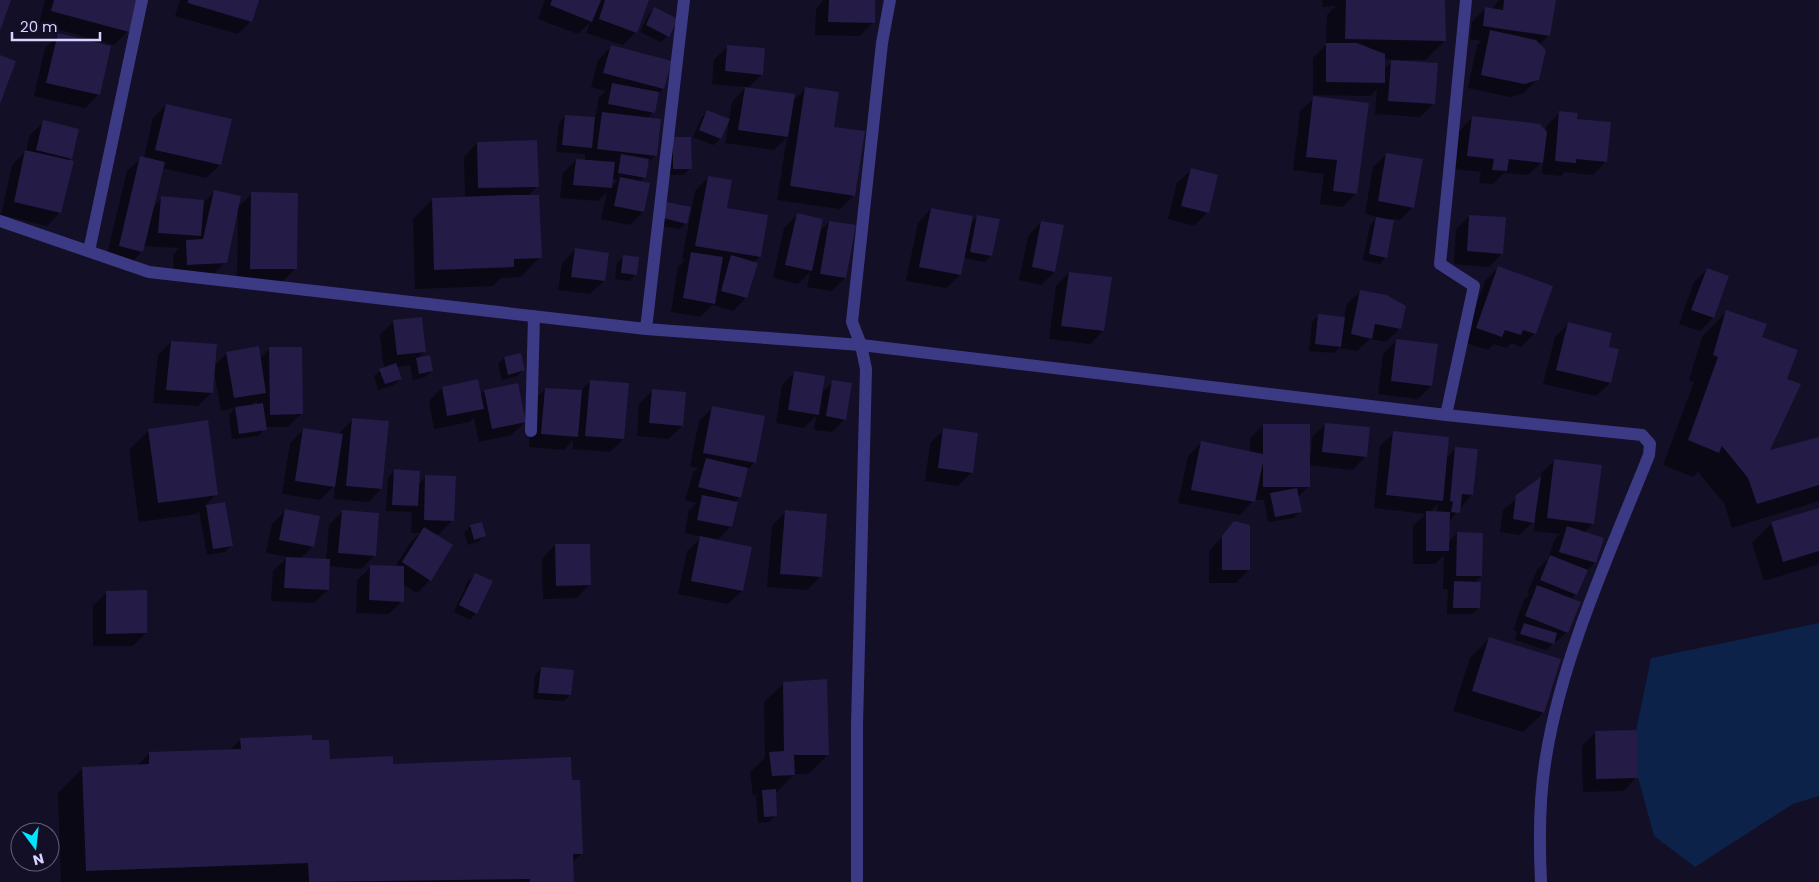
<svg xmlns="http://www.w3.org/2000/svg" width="1819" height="882" font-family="Poppins,sans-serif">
<rect width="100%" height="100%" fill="#130f26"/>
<path fill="#0c2248" d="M1819,623V796L1793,804L1695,867L1654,836L1638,777L1636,731L1651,658Z"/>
<path fill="#0007" fill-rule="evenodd" d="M45,0H136L128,31L114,45L39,24Z
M180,0H257L251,21L238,34L175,16Z
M545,0H647L636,32L623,45L586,33L590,22L578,34L538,19Z
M824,0H874L873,22L860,36L815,35L816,9Z
M1322,0H1444L1445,41L1425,60H1394L1434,103L1420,117L1375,114L1377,89L1370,96L1313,95V58L1326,45L1327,15L1336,6L1323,7ZM1384,59L1394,60L1384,69Z
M1499,0H1554L1549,35L1539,45L1538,79L1524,93L1510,97L1468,88L1477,45L1481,41L1470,39L1472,22L1486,8L1492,9Z
M654,9L668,36L661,42L640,32L648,15Z
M58,35L98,95L85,108L34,96L45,48Z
M728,46L762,74L748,88L793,101L806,88L833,128L853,196L840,209L777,200L787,137L774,150L725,143L729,121L720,139L714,145L693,137L701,118L707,112L729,120L732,102L746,87L712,84L714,60Z
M611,47L663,89L657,95L653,112L647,119L656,155L647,163L645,177L640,182L643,212L630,225L601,219L607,192L598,201L560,198L563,173L576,160L585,161V154L556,152L559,123L565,116L595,119L599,97L606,91L591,87L598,60ZM612,179L618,180L611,187Z
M1314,98L1356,193L1343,207L1320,204L1324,174L1293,170L1300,111Z
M166,105L220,165L206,178L162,168L153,207L162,198L202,204L215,191L237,208L252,194L295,269L282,282H237L238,209L225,262L212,276L174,278L173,255L179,248L143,246L142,251L129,265L106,259L127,171L141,158H144L153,118Z
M1560,112L1606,161L1593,175L1565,172L1561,176L1542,174L1543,161L1528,175L1504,173L1493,184L1479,183L1481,172L1455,169L1459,131L1472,118L1546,133V126Z
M44,122L71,158L68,161L60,212L47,226L1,215L12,165L26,151L30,135Z
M673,138L690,168L684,175H667Z
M477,143L537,186L527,197L540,257L521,277L501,278L493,286L415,289L413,219L433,199L465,198L464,157Z
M1387,154L1413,207L1400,220L1393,219L1386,257L1380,264L1363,260L1370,225L1378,217L1365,214L1373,167Z
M1191,170L1208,212L1194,226L1168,219L1177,183Z
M709,177L725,209L760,256L753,263L746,298L733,311L712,305L700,317L671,312L678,267L686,259H682L695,191Z
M931,209L970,224L978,216L991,256L985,262L963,258L960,275L946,288L906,281L918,223Z
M661,210L686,223L679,229L658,225Z
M797,215L819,232L829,222L845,278L832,291L807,287L810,272L798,284L773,278L784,228Z
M1469,216L1502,253L1489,267L1454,264L1456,229Z
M1041,222L1054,272L1041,285L1019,280L1028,236Z
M576,249L604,281L590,294L558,290L562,263Z
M624,256L636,274L629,281L615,279L617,263Z
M1498,268L1535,333L1521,347L1511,343L1507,348L1494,344L1488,350L1463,342L1485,281Z
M1707,269L1728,276L1713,318L1700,331L1679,324L1694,282Z
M1069,273L1103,331L1090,344L1049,339L1056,286Z
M1361,291L1404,307L1399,329L1386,342L1370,339L1357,351L1339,348L1334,353L1309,351L1312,322L1318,316L1344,318L1347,304Z
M1727,311L1761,337L1785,380L1768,452L1819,438V501L1732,528L1724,503L1698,472L1693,477L1663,465L1694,382L1689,380L1702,337Z
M393,322L425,351L417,359L432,371L425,377L413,380L410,365L396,367L400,379L394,385L378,390L374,376L384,368L380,335Z
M1568,324L1607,348L1610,383L1596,396L1543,384L1555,337Z
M1397,340L1431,386L1418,399L1378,394L1383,354Z
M171,342L214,366L227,353L259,359L270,349L302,413L288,427H265L259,436L232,439L229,415L235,408L221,411L214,371L211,393L198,406L153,403L158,355ZM257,400V405L251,406Z
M504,358L523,370L517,376L502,380L498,364Z
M795,372L821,393L833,382L845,419L832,432L814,430L816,416L804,428L776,423L782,385Z
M590,381L623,439L610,452L573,449V440L564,450L529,447L532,403L545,389L580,392Z
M442,388L480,395L484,391L525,422L511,435L479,442L474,418L469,422L434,429L429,401Z
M653,390L682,426L668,439L637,436L639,404Z
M713,408L755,462L747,470L740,497L734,503L731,526L717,541L742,591L728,604L678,594L687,551L702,537L685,533L689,510L697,503L685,500L693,473L698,468L690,466L699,421Z
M353,419L381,489L368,502L334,499L335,485L320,500L282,494L290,443L304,429L339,434Z
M1326,424L1366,456L1352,470L1309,465L1308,487L1298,497L1300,511L1294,518L1268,522L1264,500H1254L1240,515L1178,503L1188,456L1201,443L1250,452V438L1264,425L1311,454L1312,437Z
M149,430L216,494L204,507L224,503L232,545L225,552L207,555L199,511L197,514L139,522L129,450Z
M944,430L972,472L958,486L925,481L930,443Z
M1394,433L1446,458L1456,448L1472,494L1449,522L1448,543L1457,533L1481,576L1474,583L1479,608L1472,614H1447L1448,589H1443L1444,555L1435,564H1413V526L1426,514L1374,508L1380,446ZM1438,504L1437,513L1430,512Z
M1555,460L1593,523L1584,533L1595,563L1585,572L1576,594L1571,599L1567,632L1546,650L1515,640L1517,632L1513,630L1524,600L1530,594L1527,593L1537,570L1548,559L1554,541L1560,534L1534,531L1536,515H1534L1533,522L1519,535L1500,532L1503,510L1541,478V473Z
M395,471L418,485L426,476L453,520L439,534L433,533L430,580L417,593L403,584L402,601L389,614L356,613L357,580L371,567H395L411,542L420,533H411L412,512L386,511L388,477Z
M1819,509V564L1764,581L1752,543L1772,523Z
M285,511L313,546L300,559L326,560L329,525L343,511L375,555L361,569L329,566L328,590L314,603L271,601L273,571L288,557L266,553L272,524Z
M786,512L820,577L807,590L767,587L772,525Z
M1235,523L1249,569L1236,583H1209V551Z
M471,526L484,536L478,542L468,545L464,533Z
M555,545L589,585L576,598L543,599L542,559Z
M475,575L476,613L470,620L454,612L468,581Z
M106,593L146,633L133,646H93V606Z
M1489,639L1560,660L1543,713L1523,732L1453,711L1470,658Z
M541,668L570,695L564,701L533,699L535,675Z
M784,683L828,755L808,774H794L775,794V816L769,822L758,823L756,797L758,795L753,796L750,772L765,758L764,702Z
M1596,732L1637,777L1623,791L1583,792L1582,746Z
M241,739L310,742L328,760L571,781L582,853L572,863L573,882H61L58,793L83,768L137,766L149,754L229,751Z"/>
<path fill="#241b47" d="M0,0H11L0,31Z
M54,0H138L129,32L51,11Z
M188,0H259L252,22L188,3Z
M552,0H601L592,22L550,5Z
M605,0H649L637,33L599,19Z
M829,0H875V23L828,22Z
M1346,0H1445L1446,41L1345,39Z
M1504,0H1556L1550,36L1483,26L1485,7L1503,10Z
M654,7L678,19L669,37L646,25Z
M1490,30L1536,40L1546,50L1539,80L1524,84L1481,75Z
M58,33L111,46L100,95L46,83Z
M1326,43H1357L1385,54V83L1326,82Z
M611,45L672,61L664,89L603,73Z
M727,45L765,48L763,75L725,71Z
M0,55L16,61L0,104Z
M1391,60L1438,63L1435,104L1388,101Z
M612,83L659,92L655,113L608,104Z
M745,87L795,94L788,137L738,130Z
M805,87L839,92L834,127L865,131L855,196L790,186Z
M1313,96L1369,103L1357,194L1333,191L1337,160L1306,157Z
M166,104L232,119L221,165L155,150Z
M707,110L730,119L721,139L699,130Z
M1559,111L1578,113L1577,119L1611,122L1607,162L1576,159V163L1555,161Z
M602,112L661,119L657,156L597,149Z
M565,115L595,117L592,148L562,145Z
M1472,116L1540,124L1547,132L1543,163L1509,159L1507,171L1492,170L1494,159L1467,156Z
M43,120L79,129L72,159L36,150Z
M673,137H691L692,169H673Z
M537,140L539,187L478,188L477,142Z
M25,150L74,161L61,213L14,202Z
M1386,153L1423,159L1414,208L1378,201Z
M621,154L649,159L646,178L618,173Z
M140,156L165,162L143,252L119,246Z
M576,159L615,162L612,188L573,185Z
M1191,168L1218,175L1209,213L1181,206Z
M708,176L732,180L727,208L768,215L761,257L695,246Z
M620,177L650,183L644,212L614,206Z
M214,190L241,196L227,263L187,265L186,240L203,239Z
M251,192L298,193L297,269H250Z
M512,195H539L542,258L514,259V267L434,270L432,198Z
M161,196L204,200L201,236L158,233Z
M667,202L691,207L687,224L663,218Z
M931,208L973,216L961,275L919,267Z
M797,213L823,219L812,271L785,265Z
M977,215L1000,219L992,256L970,252Z
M1469,215L1506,217L1503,254L1467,251Z
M1376,217L1394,220L1387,258L1369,254Z
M829,221L856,225L846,278L820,274Z
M1041,221L1064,225L1055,272L1032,267Z
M575,248L609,253L605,281L571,277Z
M691,252L723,257L715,304L683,298Z
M623,255L639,257L637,275L621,273Z
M731,255L758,263L747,298L721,291Z
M1498,266L1553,286L1536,334L1523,330L1521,335L1505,330L1502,337L1476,328Z
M1707,268L1729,276L1714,318L1691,310Z
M1069,272L1112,277L1104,331L1061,326Z
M1360,290L1387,295L1406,306L1401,329L1375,324L1372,339L1351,334Z
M1726,310L1767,324L1762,337L1798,350L1787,379L1801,384L1770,450L1819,437V485L1757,504L1748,478L1722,446L1719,453L1688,440L1718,357L1713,355Z
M1318,314L1345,317L1341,347L1315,344Z
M422,317L426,352L397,355L393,320Z
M1568,322L1612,333L1609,347L1619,349L1611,383L1556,370Z
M1396,339L1438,344L1432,386L1391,381Z
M171,341L217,344L213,393L166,390Z
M259,346L266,393L234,398L226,352Z
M269,347H302L303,414L270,415Z
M521,353L525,370L508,375L504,357Z
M430,355L433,371L419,374L416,358Z
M396,363L402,379L385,384L379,369Z
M794,371L825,376L819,415L788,410Z
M478,379L484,409L447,416L442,387Z
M590,380L629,383L624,439L585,436Z
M832,380L852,383L846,420L826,416Z
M518,383L526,422L492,429L484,390Z
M545,388L582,390L578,437L541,434Z
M652,389L686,392L683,426L649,423Z
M263,403L267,430L239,434L235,407Z
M712,406L765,416L756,463L703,453Z
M352,418L389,421L382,489L346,486Z
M208,420L218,495L158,503L148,429Z
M1325,423L1370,427L1367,457L1322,452Z
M1263,424H1310V487H1263V462L1255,502L1191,490L1201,441L1263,454Z
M303,428L343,434L335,487L295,481Z
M943,428L978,433L973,473L938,468Z
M1393,431L1449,437L1443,501L1386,495Z
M1455,447L1478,449L1473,495L1462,494L1460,513L1451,512L1453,502L1450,501Z
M706,458L748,468L741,498L698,487Z
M1554,459L1602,465L1594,524L1547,518Z
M394,469L420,471L418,506L392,505Z
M425,475L456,476L454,521L424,520Z
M1541,477L1534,523L1513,519L1516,495Z
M1297,488L1302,512L1275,517L1270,493Z
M702,495L738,502L732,527L697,520Z
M225,502L233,546L213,549L206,505Z
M1819,508V551L1783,562L1771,522Z
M285,509L320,516L314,547L279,540Z
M342,510L379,513L376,556L338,553Z
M785,510L827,514L822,577L780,574Z
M1426,511L1450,512L1449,551H1426Z
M1234,521L1250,525V570H1222V536Z
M482,522L486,536L474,540L470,525Z
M1567,526L1604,538L1596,563L1559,552Z
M424,527L453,545L431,581L402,562Z
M1457,532L1483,533L1482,576H1456Z
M700,536L752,547L743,591L691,581Z
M555,544H590L591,585L556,586Z
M1550,555L1588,570L1577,595L1540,580Z
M286,557L330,559L329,590L284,588Z
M370,565L404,566V602L369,600Z
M475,573L493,581L477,614L459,605Z
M1454,581L1481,582L1480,608H1453Z
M1537,585L1581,602L1568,633L1525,616Z
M147,590V633L106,634V591Z
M1524,623L1557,633L1554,644L1520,634Z
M1489,637L1561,659L1544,713L1472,691Z
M541,667L574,670L571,695L538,693Z
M827,679L829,755H794L795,775L772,776L769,752L784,751L783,682Z
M1637,730L1638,778L1596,779L1595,731Z
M312,735V740H329L330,759L393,756V764L571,757L572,780H580L583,854H573L574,882H530V879L309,882L308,863L86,871L82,767L149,764V752L241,749L240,738Z
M776,789L777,816L764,817L762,790Z"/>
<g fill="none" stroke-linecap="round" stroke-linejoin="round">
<path stroke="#3d3a85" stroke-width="12" d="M0,221L149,272L646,329L861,345L1446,415L1642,435L1650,444L1649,455C1611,550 1562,656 1546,757C1539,797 1539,841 1541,882
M89,251L142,0
M646,329L684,0
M1446,415L1474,286L1440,264L1466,0
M531,431L534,316
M857,882V725L866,369L861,345L852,322L882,43L890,0"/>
</g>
<g transform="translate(35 847) rotate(165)"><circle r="24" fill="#130f26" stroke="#625e7d"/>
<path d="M0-4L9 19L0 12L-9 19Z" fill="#00e5ff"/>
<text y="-8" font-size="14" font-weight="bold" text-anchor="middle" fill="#d9d4ff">N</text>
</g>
<path d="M12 32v8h88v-8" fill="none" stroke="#d9d4ff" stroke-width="2.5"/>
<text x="20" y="32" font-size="15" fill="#d9d4ff" stroke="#130f26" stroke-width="4" paint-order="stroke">20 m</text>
</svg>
